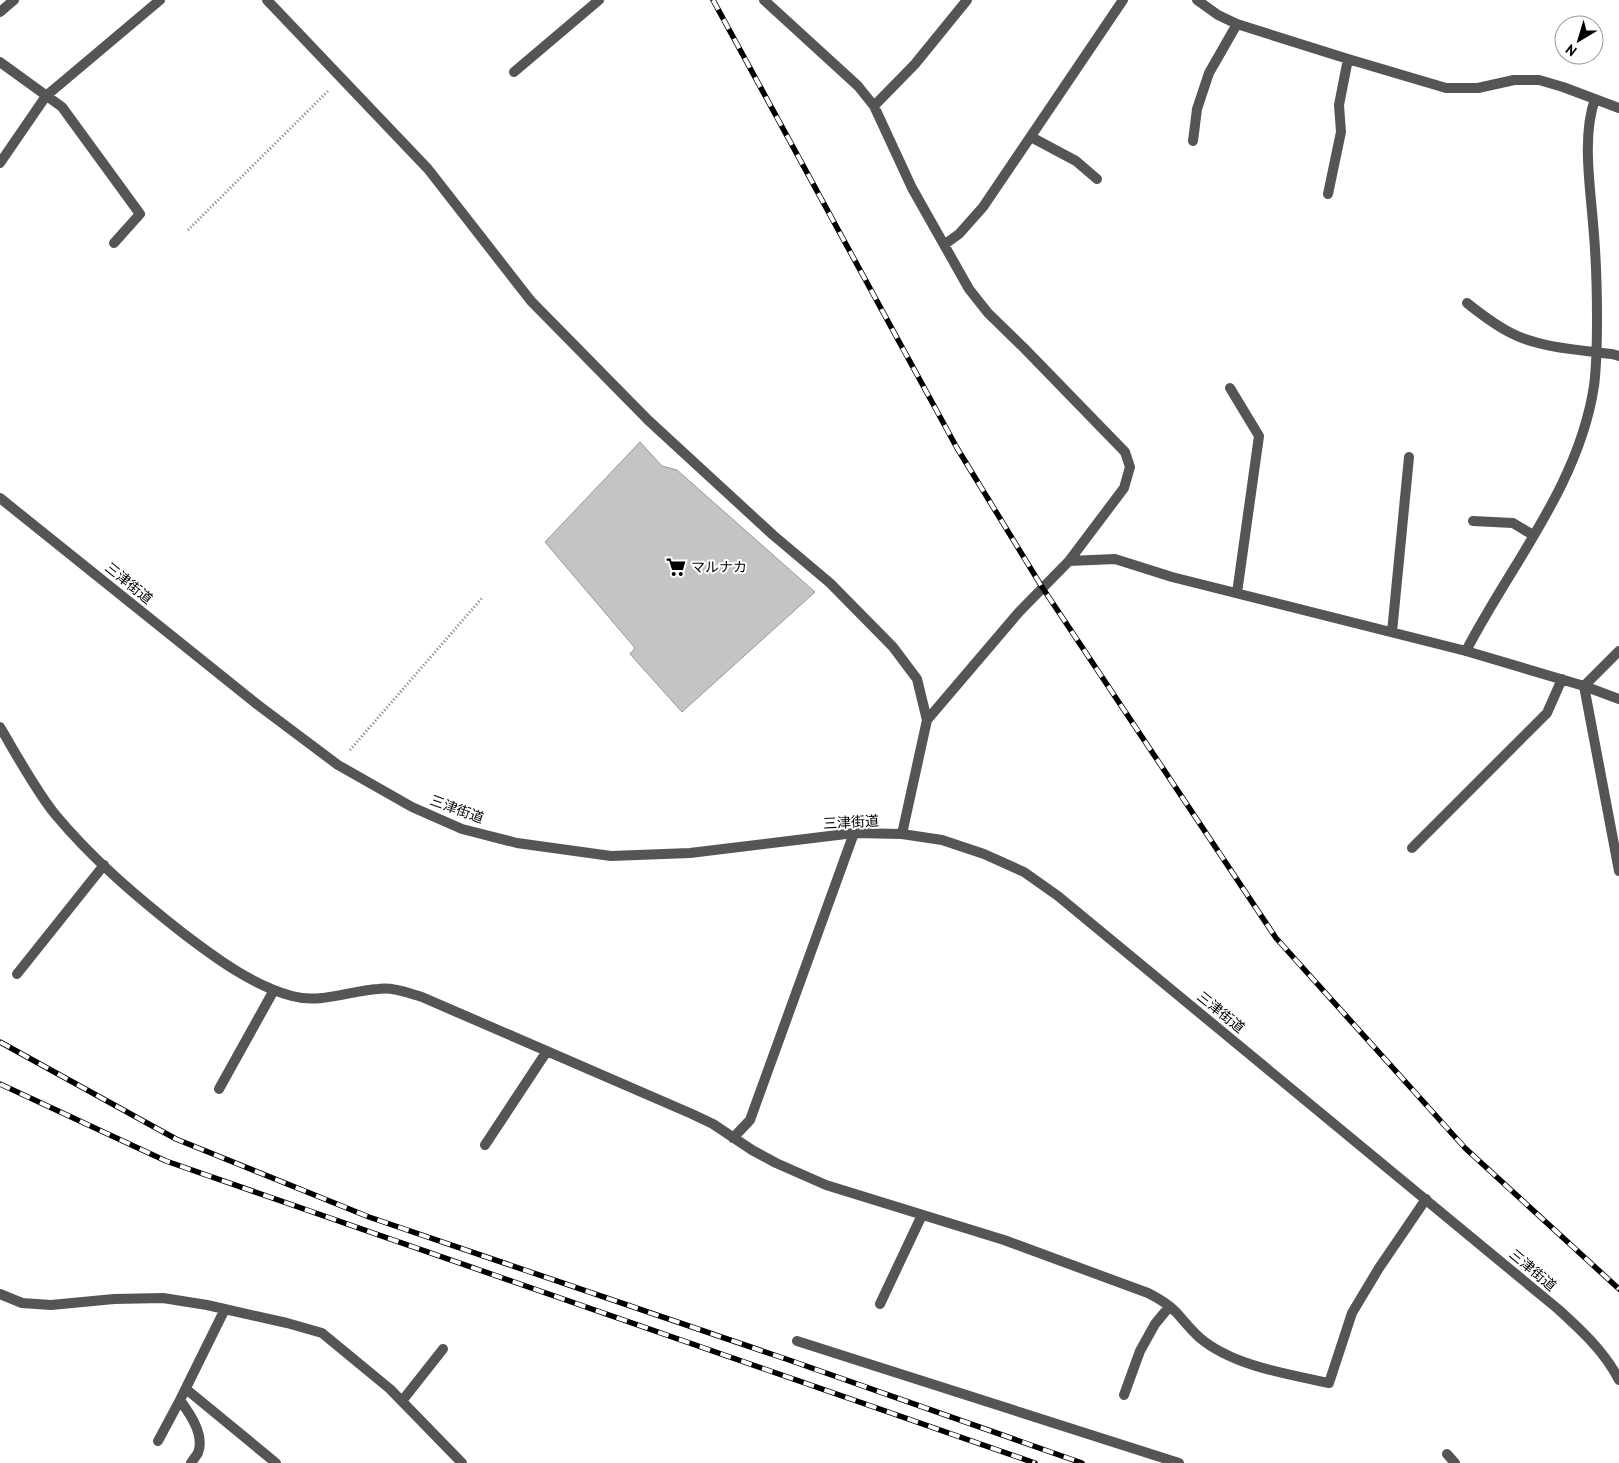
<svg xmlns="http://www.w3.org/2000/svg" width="1619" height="1463" font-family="'PT Sans','Noto Sans JP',sans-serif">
<rect width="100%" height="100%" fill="#fff"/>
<path fill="#c4c4c4" stroke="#999" d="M640,442L662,466L677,470L815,592L682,712L630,654L635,648L545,542Z"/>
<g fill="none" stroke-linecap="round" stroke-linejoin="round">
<path stroke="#777" stroke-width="3" stroke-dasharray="1 2.5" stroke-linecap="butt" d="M188,230L328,91
M350,750L482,598"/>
<path stroke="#555" stroke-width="10" d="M267,0L428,169L531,301L648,420L773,535L830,583L893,647L917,679L927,720L902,834
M764,0L858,86L874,106L912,188L969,289L988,313L1024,348L1125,452L1130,467L1124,488L1069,561
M1197,0L1218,15L1237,24L1348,59L1446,88H1478L1514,80H1539L1563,87L1619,108
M0,12L14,0
M0,62L62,107L140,214L114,243
M514,72L599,0
M874,106L915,64L967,0
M1031,137L1076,161L1097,179
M1193,141L1197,109L1209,73L1237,24
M0,163L46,96L160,0
M1328,194L1341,132L1339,105L1348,59
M945,244L959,234L983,207L1123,0
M1467,303C1482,315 1496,326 1513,334C1541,348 1581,350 1612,354L1619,356
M1230,388L1259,436L1237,593
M1473,521L1513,523L1533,535
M1392,632L1409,457
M1466,651C1511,564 1579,485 1594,386C1597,363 1597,340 1597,318C1597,286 1596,255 1593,223C1590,184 1582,136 1595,99
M1584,686L1619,871
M1584,686L1619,651
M927,720L1019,612L1069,561L1115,559L1172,577L1466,651L1584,686L1619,699
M0,727C16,754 35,789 54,813C92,859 138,898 184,934C217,959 252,985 292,996C320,1004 349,991 378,989C393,987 408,993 422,997L692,1114L713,1124L752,1150L776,1163L826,1185L1004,1240L1148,1293C1158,1298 1168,1304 1176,1312C1184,1321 1191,1330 1200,1338C1233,1366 1288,1374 1329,1383L1352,1313L1379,1268L1426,1199
M1412,848L1547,713L1562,679
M17,974L104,865
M219,1089L274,990
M733,1138L750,1120L854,833
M485,1145L547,1051
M0,1294L22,1303L51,1305L114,1299L163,1298L207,1305L287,1323L322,1333L390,1389L462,1463
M880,1304L922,1215
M797,1341L1179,1463
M186,1389L276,1463
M1124,1395L1140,1351L1155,1324L1169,1307
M402,1401L443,1349
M158,1441L180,1400
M1447,1454L1455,1463
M191,1463C193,1460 196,1456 198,1453C205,1435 190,1414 180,1400L225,1309"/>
<path stroke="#555" stroke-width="10" d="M0,498L258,705L338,765L412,807L462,829L517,843L611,856L690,853L854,833L902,834L942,840L984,854L1024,872L1058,896L1558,1309C1581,1330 1605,1352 1619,1380"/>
<defs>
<path id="rail" d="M713,0L957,448L1042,587L1276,938L1465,1148L1619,1289
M0,1042L176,1139L369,1217L789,1360L1082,1463
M0,1084L166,1161L1035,1463"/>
</defs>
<use href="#rail" stroke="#000" stroke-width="5.5"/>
<use href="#rail" stroke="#fff" stroke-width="4" stroke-dasharray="11" stroke-linecap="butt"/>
</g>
<defs>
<symbol id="supermarket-bare" viewBox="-9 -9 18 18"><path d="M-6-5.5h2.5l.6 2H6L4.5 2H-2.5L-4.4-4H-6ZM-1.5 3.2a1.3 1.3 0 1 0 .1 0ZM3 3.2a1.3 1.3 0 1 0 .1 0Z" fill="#000" stroke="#fff" stroke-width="2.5" paint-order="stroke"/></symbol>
</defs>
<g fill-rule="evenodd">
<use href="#supermarket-bare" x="662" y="553" width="28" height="28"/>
</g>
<g text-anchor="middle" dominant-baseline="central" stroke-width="4" stroke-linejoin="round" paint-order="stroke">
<g font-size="14" fill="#000" stroke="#fff" text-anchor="start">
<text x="691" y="567">マルナカ</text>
</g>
<g font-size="14" fill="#000" stroke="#fff">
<text transform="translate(129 583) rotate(39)">三津街道</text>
<text transform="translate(457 809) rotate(20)">三津街道</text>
<text transform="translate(851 822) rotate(-3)">三津街道</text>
<text transform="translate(1221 1012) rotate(39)">三津街道</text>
<text transform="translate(1533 1270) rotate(40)">三津街道</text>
</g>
</g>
<g transform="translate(1579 40) rotate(218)"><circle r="24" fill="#ffffff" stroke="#999999"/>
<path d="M0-4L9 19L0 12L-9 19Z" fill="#000000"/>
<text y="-8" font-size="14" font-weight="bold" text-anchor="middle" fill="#000000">N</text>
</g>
</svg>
